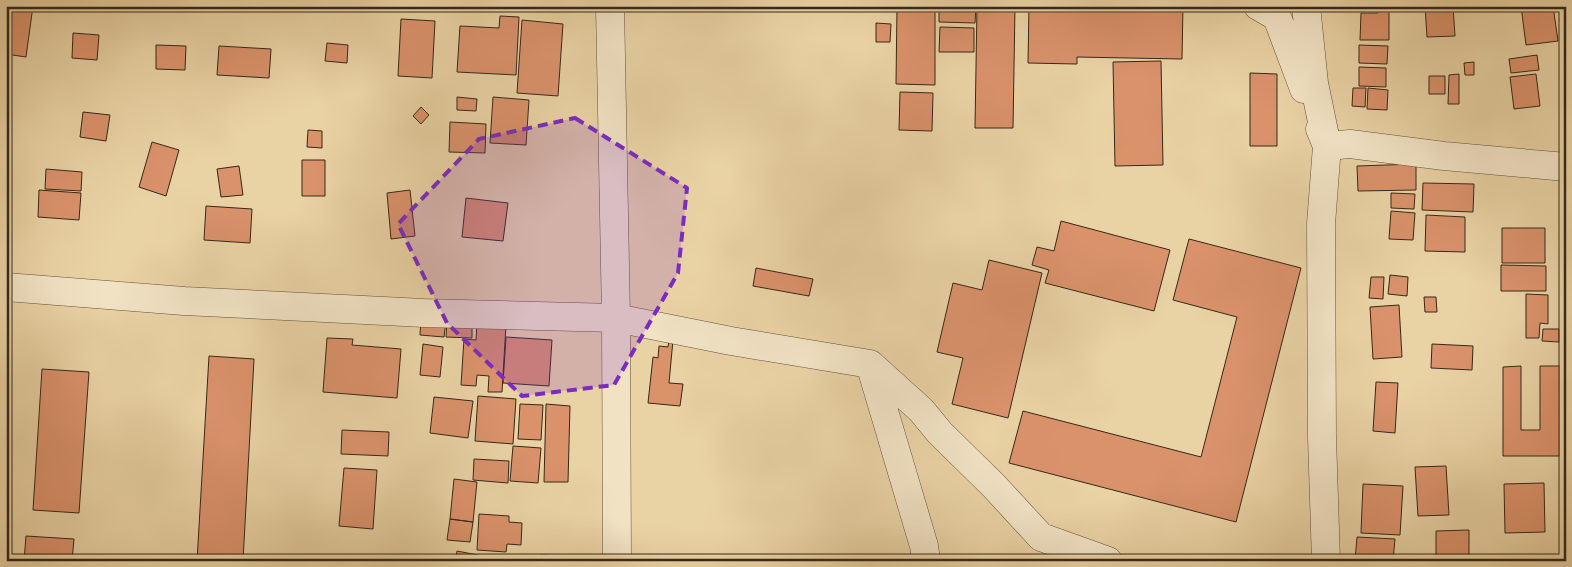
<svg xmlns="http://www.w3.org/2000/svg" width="1572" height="567" font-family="'IM FELL DW Pica',serif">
<rect width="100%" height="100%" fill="#e9d2a4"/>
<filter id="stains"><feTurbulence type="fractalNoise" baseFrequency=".004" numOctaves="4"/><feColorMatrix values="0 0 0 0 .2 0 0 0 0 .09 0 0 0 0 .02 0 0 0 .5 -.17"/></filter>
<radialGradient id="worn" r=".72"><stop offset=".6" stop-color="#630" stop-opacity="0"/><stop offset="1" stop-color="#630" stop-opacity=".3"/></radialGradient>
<path fill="#da926b" stroke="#362819" d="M6,6H33L26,57L6,54Z
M897,6H935V85L896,84Z
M939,6H976L975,23L939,22Z
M977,6H1015L1013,128H975Z
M1029,6H1183L1182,59L1077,57V64L1028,63Z
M1378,6H1389V40H1360L1361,13H1378Z
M1425,6H1453L1455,36L1427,37Z
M1521,6H1553L1558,41L1526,45Z
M1560,6H1566V13L1561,14Z
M500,16L519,17L516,75L457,72L460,26L499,28Z
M1566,18V52L1565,53L1560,19Z
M401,19L435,21L432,78L398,76Z
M522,20L563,24L558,96L517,93Z
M876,23L891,24L890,42H876Z
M940,27L974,28V52H939Z
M73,33L99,35L97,60L72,58Z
M327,43L348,45L347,63L325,61Z
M156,45L186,46L185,70L156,69Z
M1359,45L1388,46L1387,64L1359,63Z
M219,46L271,49L269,78L217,75Z
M1537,55L1539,70L1511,73L1509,59Z
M1161,61L1163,165L1115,166L1113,62Z
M1474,62V75H1465L1464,63Z
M1359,67L1386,68V87L1359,86Z
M1250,73L1277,74V146H1250Z
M1459,74V104H1448L1449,75Z
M1536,74L1540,106L1514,109L1510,77Z
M1429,76H1445V94H1429Z
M1353,88H1366L1365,107L1352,106Z
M1368,88L1388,90L1387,110L1367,109Z
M900,92L933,93L932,131L899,130Z
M457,97L477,99L476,111L457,110Z
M493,97L529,100L526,145L490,143Z
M421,107L429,115L421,124L413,116Z
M83,112L110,115L106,141L80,137Z
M450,122L486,124L485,153L449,152Z
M308,130L322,131V148L307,147Z
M152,142L179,150L166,196L139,187Z
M302,160H325V196H302Z
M1416,164V190L1358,191L1357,166Z
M239,166L243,195L221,197L217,169Z
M46,169L82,172L81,191L45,189Z
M1423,183L1474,184L1473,212L1422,210Z
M39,190L81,193L79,220L38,217Z
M410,190L415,236L391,239L387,193Z
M1391,193L1415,194L1414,209L1391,208Z
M466,198L508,203L503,241L462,237Z
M206,206L252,209L250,243L204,240Z
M1391,211L1415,213L1413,240L1389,239Z
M1426,215L1465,217V252L1425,251Z
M1061,221L1170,250L1154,311L1045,283L1049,270L1032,265L1037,247L1054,251Z
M1502,228H1545V263H1502Z
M1189,239L1301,268L1236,522L1009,463L1023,411L1201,457L1237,317L1173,300Z
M989,260L1042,273L1008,418L952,404L963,358L937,352L953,283L982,290Z
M1501,265L1546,266V291H1501Z
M756,268L813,279L809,296L753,286Z
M1390,275L1408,277L1407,296L1388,294Z
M1371,277H1384L1383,299L1369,298Z
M1526,294L1548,295V324L1540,323L1539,338H1526Z
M1424,297H1436L1437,312H1425Z
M1399,305L1402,357L1373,359L1370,307Z
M421,318L446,320L444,337L420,335Z
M447,320L472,321V338L446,337Z
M477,323L506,325L502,392H488L489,376L477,375L476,386L461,385L464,339L476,340Z
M1543,329H1559V342L1542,341Z
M506,337L552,340L549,386L503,383Z
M327,338L353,339L352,345L401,349L397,398L323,392Z
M669,340H673L669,383L683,384L680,406L648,403L653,357L658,358L659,346L668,347Z
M423,344L443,347L440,377L420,375Z
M1432,344L1473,346L1472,370L1431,368Z
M209,356L254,359L243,561H197Z
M1521,366V430H1540V366H1560V456H1503V367Z
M42,369L89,372L79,513L33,510Z
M1376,382L1398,383L1395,433L1373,431Z
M478,396L516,399L513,444L475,441Z
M434,397L473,401L468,438L430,433Z
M520,404L543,405L541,440L518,439Z
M546,404L570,406L568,482H544Z
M342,430L389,432L388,456L341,454Z
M513,446L541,448L538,483L510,481Z
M474,459L509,461L508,483L473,480Z
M1446,466L1449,515L1418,516L1415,467Z
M344,468L377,470L373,529L339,526Z
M454,479L477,482L473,522L450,519Z
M1544,483L1545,532L1505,533L1504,484Z
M1363,484L1403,486L1400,535L1361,533Z
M479,514L509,516V522L522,523L521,545L507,544L506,552L477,550Z
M450,519L473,522L470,542L447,540Z
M1469,530V561H1436V531Z
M26,536L74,539L72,561H24Z
M1357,537L1395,539L1393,561L1355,560Z
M457,551L509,561H455Z
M540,555L566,556L565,561H539Z"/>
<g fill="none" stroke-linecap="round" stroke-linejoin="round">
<defs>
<path id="minor" d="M610,6L616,318L617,561
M1258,6L1277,17L1304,89
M1306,6L1314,83L1327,146L1321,224L1322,437L1326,561
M1320,129L1327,146L1350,144L1444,156L1566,167
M6,287L184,301L424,313L616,318L731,341L870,364L921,410L940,433L994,486L1041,537L1108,561
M870,364L924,546L926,561"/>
</defs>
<use href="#minor" stroke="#63523c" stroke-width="29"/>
<path stroke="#362819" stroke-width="3" stroke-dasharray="1 2.5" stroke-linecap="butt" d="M415,6L579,10"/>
<use href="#minor" stroke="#f1e2c4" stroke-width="28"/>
</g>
<path fill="#7b2cbf" fill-opacity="0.2" stroke="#7b2cbf" stroke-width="4" stroke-dasharray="10 6" stroke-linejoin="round" d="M575,118L687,188L678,273L614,385L522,396L447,323L398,224L479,139Z"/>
<rect width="1572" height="567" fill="none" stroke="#e9d2a4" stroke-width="25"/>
<rect x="8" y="8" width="1557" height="552" fill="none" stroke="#362819" stroke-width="2.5"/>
<rect x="12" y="12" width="1547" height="542" fill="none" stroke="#362819"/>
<rect width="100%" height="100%" filter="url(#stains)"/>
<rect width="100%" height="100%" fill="url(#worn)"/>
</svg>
